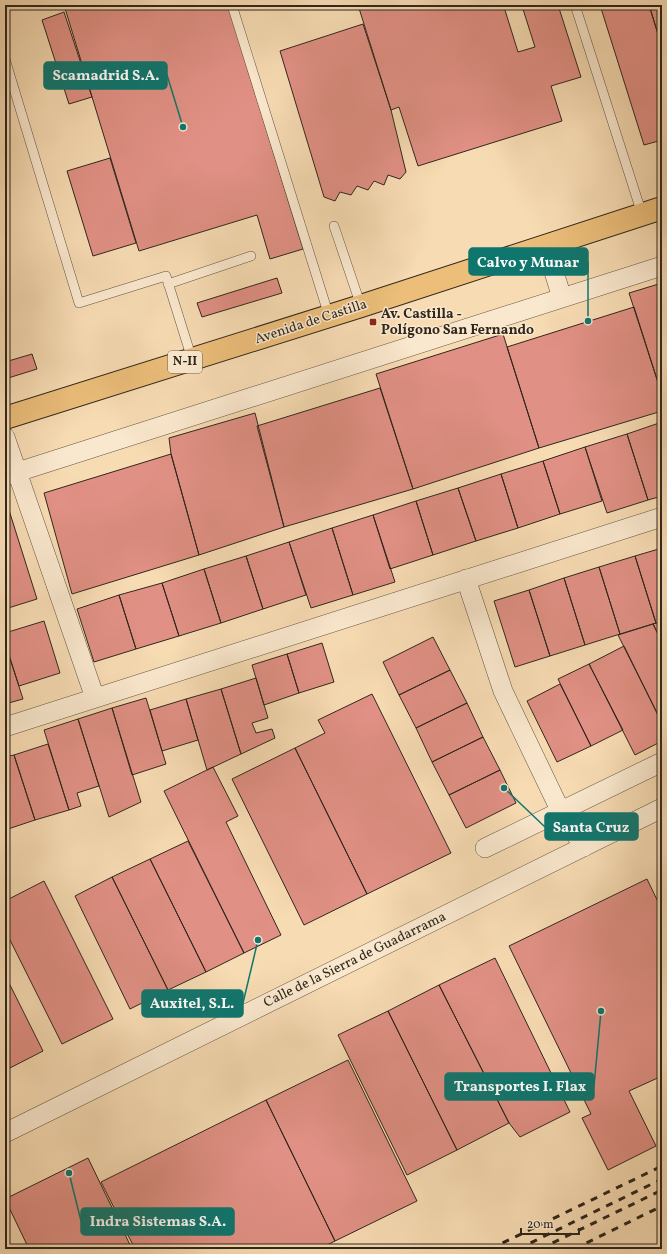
<svg xmlns="http://www.w3.org/2000/svg" width="667" height="1254" font-family="Vollkorn,serif">
<rect width="100%" height="100%" fill="#f7dbb3"/>
<filter id="stains"><feTurbulence type="fractalNoise" baseFrequency=".005" numOctaves="4"/><feColorMatrix values="0 0 0 0 .2 0 0 0 0 .09 0 0 0 0 .02 0 0 0 .5 -.17"/></filter>
<radialGradient id="worn" r=".72"><stop offset=".6" stop-color="#630" stop-opacity="0"/><stop offset="1" stop-color="#630" stop-opacity=".3"/></radialGradient>
<path fill="#e09084" stroke="#2f271d" d="M64,5H228L303,249L270,259L257,215L139,251Z
M358,5H510L504,7L518,52L535,47L522,6L558,5L581,77L551,86L562,121L418,166L399,107L391,110Z
M600,5H649L662,47V140L644,145Z
M649,5H662V47Z
M64,12L92,97L69,104L42,20Z
M363,24L391,110L406,172L400,179L388,175L384,185L374,181L368,190L357,186L351,195L340,192L335,201L324,197L280,51Z
M110,158L136,243L93,256L67,171Z
M277,278L282,293L202,317L197,303Z
M662,283V395L629,293Z
M634,307L662,395V411L539,448L507,347Z
M503,334L539,448L413,489L376,374Z
M32,354L37,369L5,379V362Z
M380,388L413,489L284,527L257,426Z
M255,413L284,527L199,555L171,454L169,438Z
M662,422V496L648,500L627,434Z
M627,434L648,500L607,513L585,447Z
M585,447L602,501L560,514L543,461Z
M171,454L199,555L72,594L44,493Z
M543,461L560,514L518,528L501,474Z
M501,474L518,528L476,541L458,488Z
M458,488L476,541L433,555L416,501Z
M416,501L433,555L390,569L373,515Z
M8,507L37,599L5,609V508Z
M373,515L395,582L353,595L332,528Z
M332,528L353,595L311,608L289,542Z
M289,542L306,595L263,609L246,556Z
M662,548V621L656,623L635,556Z
M246,556L263,609L221,623L204,569Z
M635,556L656,623L620,634L599,567Z
M599,567L620,634L585,645L564,578Z
M204,569L221,623L179,636L162,583Z
M564,578L585,645L550,656L529,590Z
M162,583L179,636L136,649L119,595Z
M529,590L550,656L515,667L494,601Z
M119,595L136,649L94,662L77,609Z
M44,621L60,673L19,686L5,643V633Z
M662,621V642L653,624Z
M653,624L662,642V723L618,635Z
M433,637L450,670L399,695L383,662Z
M5,643L23,699L5,704Z
M322,643L334,682L299,693L287,654Z
M624,646L662,723V741L635,755L589,664Z
M287,654L299,693L264,705L252,665Z
M589,664L623,730L591,746L558,679Z
M450,670L467,703L416,728L399,695Z
M256,678L268,718L252,723L256,733L272,729L275,738L241,754L221,689Z
M560,684L591,746L557,762L527,701Z
M221,689L241,754L207,770L186,699Z
M372,694L451,853L367,894L295,748L325,733L318,720Z
M146,698L166,764L132,775L112,708Z
M186,699L198,740L162,751L150,710Z
M467,703L483,737L432,762L416,728Z
M112,708L141,802L109,817L78,719Z
M78,719L99,786L77,793L81,806L69,810L44,730Z
M483,737L500,770L449,795L432,762Z
M48,744L69,810L35,820L14,755Z
M295,748L367,894L304,925L232,779Z
M14,755L35,820L5,830V757Z
M213,767L238,816L226,822L281,935L244,953L164,791Z
M500,770L516,803L466,828L449,795Z
M188,841L244,953L206,972L150,859Z
M150,859L206,972L168,990L112,877Z
M112,877L168,990L130,1009L75,896Z
M647,879L662,910V1076L629,1091L656,1146L608,1170L582,1118L591,1114L509,946Z
M44,881L113,1019L62,1044L5,930V901Z
M495,958L570,1112L520,1137L509,1123L439,985Z
M5,975L43,1051L6,1070L5,1068Z
M439,985L509,1123L457,1150L388,1011Z
M388,1011L457,1150L407,1175L338,1035Z
M348,1060L417,1201L335,1241L266,1100Z
M266,1100L335,1241L319,1249H135L101,1182Z
M88,1158L132,1249H29L5,1199Z"/>
<g fill="none" stroke-linecap="round" stroke-linejoin="round">
<defs>
<path id="service" d="M232,5L329,316
M575,5L642,214
M5,59L79,303L166,276L192,359
M334,226L361,306
M168,284L251,256"/>
<path id="minor" d="M546,246L562,298
M5,437L95,698
M5,476L662,266
M466,579L503,691L561,812L584,847
M5,727L662,517
M485,848L662,762
M5,1133L662,808"/>
<path id="primary" d="M5,418L361,306L662,208"/>
</defs>
<use href="#service" stroke="#615442" stroke-width="10"/>
<use href="#minor" stroke="#615442" stroke-width="20"/>
<use href="#primary" stroke="#2f271d" stroke-width="24"/>
<use href="#service" stroke="#fae8ce" stroke-width="9"/>
<use href="#minor" stroke="#fae8ce" stroke-width="19"/>
<use href="#primary" stroke="#ecbe7a" stroke-width="22"/>
<path stroke="#2f271d" stroke-width="3" stroke-dasharray="7 7" stroke-linecap="butt" d="M490,1249L662,1166
M518,1249L662,1179
M540,1249L662,1190
M574,1249L662,1206"/>
</g>
<rect fill="#8f2418" stroke="#fae8ce" stroke-width="1.5" x="369" y="318" width="8" height="8" rx="2"/>
<g text-anchor="middle" dominant-baseline="central" stroke-width="3" stroke-linejoin="round" paint-order="stroke">
<rect fill="#fae8ce" stroke="#6c6152" stroke-width="1" x="168" y="351" width="34" height="22" rx="3"/>
<g font-size="13" font-weight="bold" fill="#2f271d">
<text x="185" y="362">N-II</text>
</g>
<g font-size="14" font-weight="bold" fill="#2f271d" stroke="#fae8ce" text-anchor="start">
<text x="381" y="314">Av. Castilla -<tspan x="381" dy="16">Polígono San Fernando</tspan></text>
</g>
<g font-size="14" fill="#2f271d" stroke="#fae8ce">
<text transform="translate(311 322) rotate(-18)">Avenida de Castilla</text>
<text transform="translate(355 960) rotate(-26)">Calle de la Sierra de Guadarrama</text>
</g>
</g>
<path fill="none" stroke="#0f766e" stroke-width="1.5" d="M183 127L167 75M588 321L588 262M504 788L545 827M258 940L243 1003M601 1011L594 1086M69 1173L81 1221"/>
<g fill="#0f766e" stroke="#fae8ce" stroke-width="1.5">
<circle cx="183" cy="127" r="4"/>
<circle cx="588" cy="321" r="4"/>
<circle cx="504" cy="788" r="4"/>
<circle cx="258" cy="940" r="4"/>
<circle cx="601" cy="1011" r="4"/>
<circle cx="69" cy="1173" r="4"/>
</g>
<g fill="#0f766e" stroke="#0f766e" stroke-width="1.5">
<rect x="44" y="62" width="123" height="27" rx="4"/>
<rect x="469" y="248" width="119" height="27" rx="4"/>
<rect x="545" y="813" width="93" height="27" rx="4"/>
<rect x="142" y="990" width="101" height="27" rx="4"/>
<rect x="445" y="1073" width="149" height="27" rx="4"/>
<rect x="81" y="1208" width="153" height="27" rx="4"/>
</g>
<g font-size="15" text-anchor="middle" font-weight="bold" fill="#fff">
<text x="106" y="80">Scamadrid S.A.</text>
<text x="528" y="267">Calvo y Munar</text>
<text x="591" y="832">Santa Cruz</text>
<text x="192" y="1008">Auxitel, S.L.</text>
<text x="520" y="1091">Transportes I. Flax</text>
<text x="158" y="1226">Indra Sistemas S.A.</text>
</g>
<rect width="667" height="1254" fill="none" stroke="#f7dbb3" stroke-width="20"/>
<rect x="6" y="6" width="655" height="1242" fill="none" stroke="#2f271d" stroke-width="2"/>
<rect x="10" y="10" width="647" height="1234" fill="none" stroke="#2f271d"/>
<path d="M521 1228v6h58v-6" fill="none" stroke="#2f271d" stroke-width="2"/>
<text x="527" y="1228" font-size="12" fill="#2f271d" stroke="#fae8ce" stroke-width="3" paint-order="stroke">20 m</text>
<rect width="100%" height="100%" filter="url(#stains)"/>
<rect width="100%" height="100%" fill="url(#worn)"/>
</svg>
